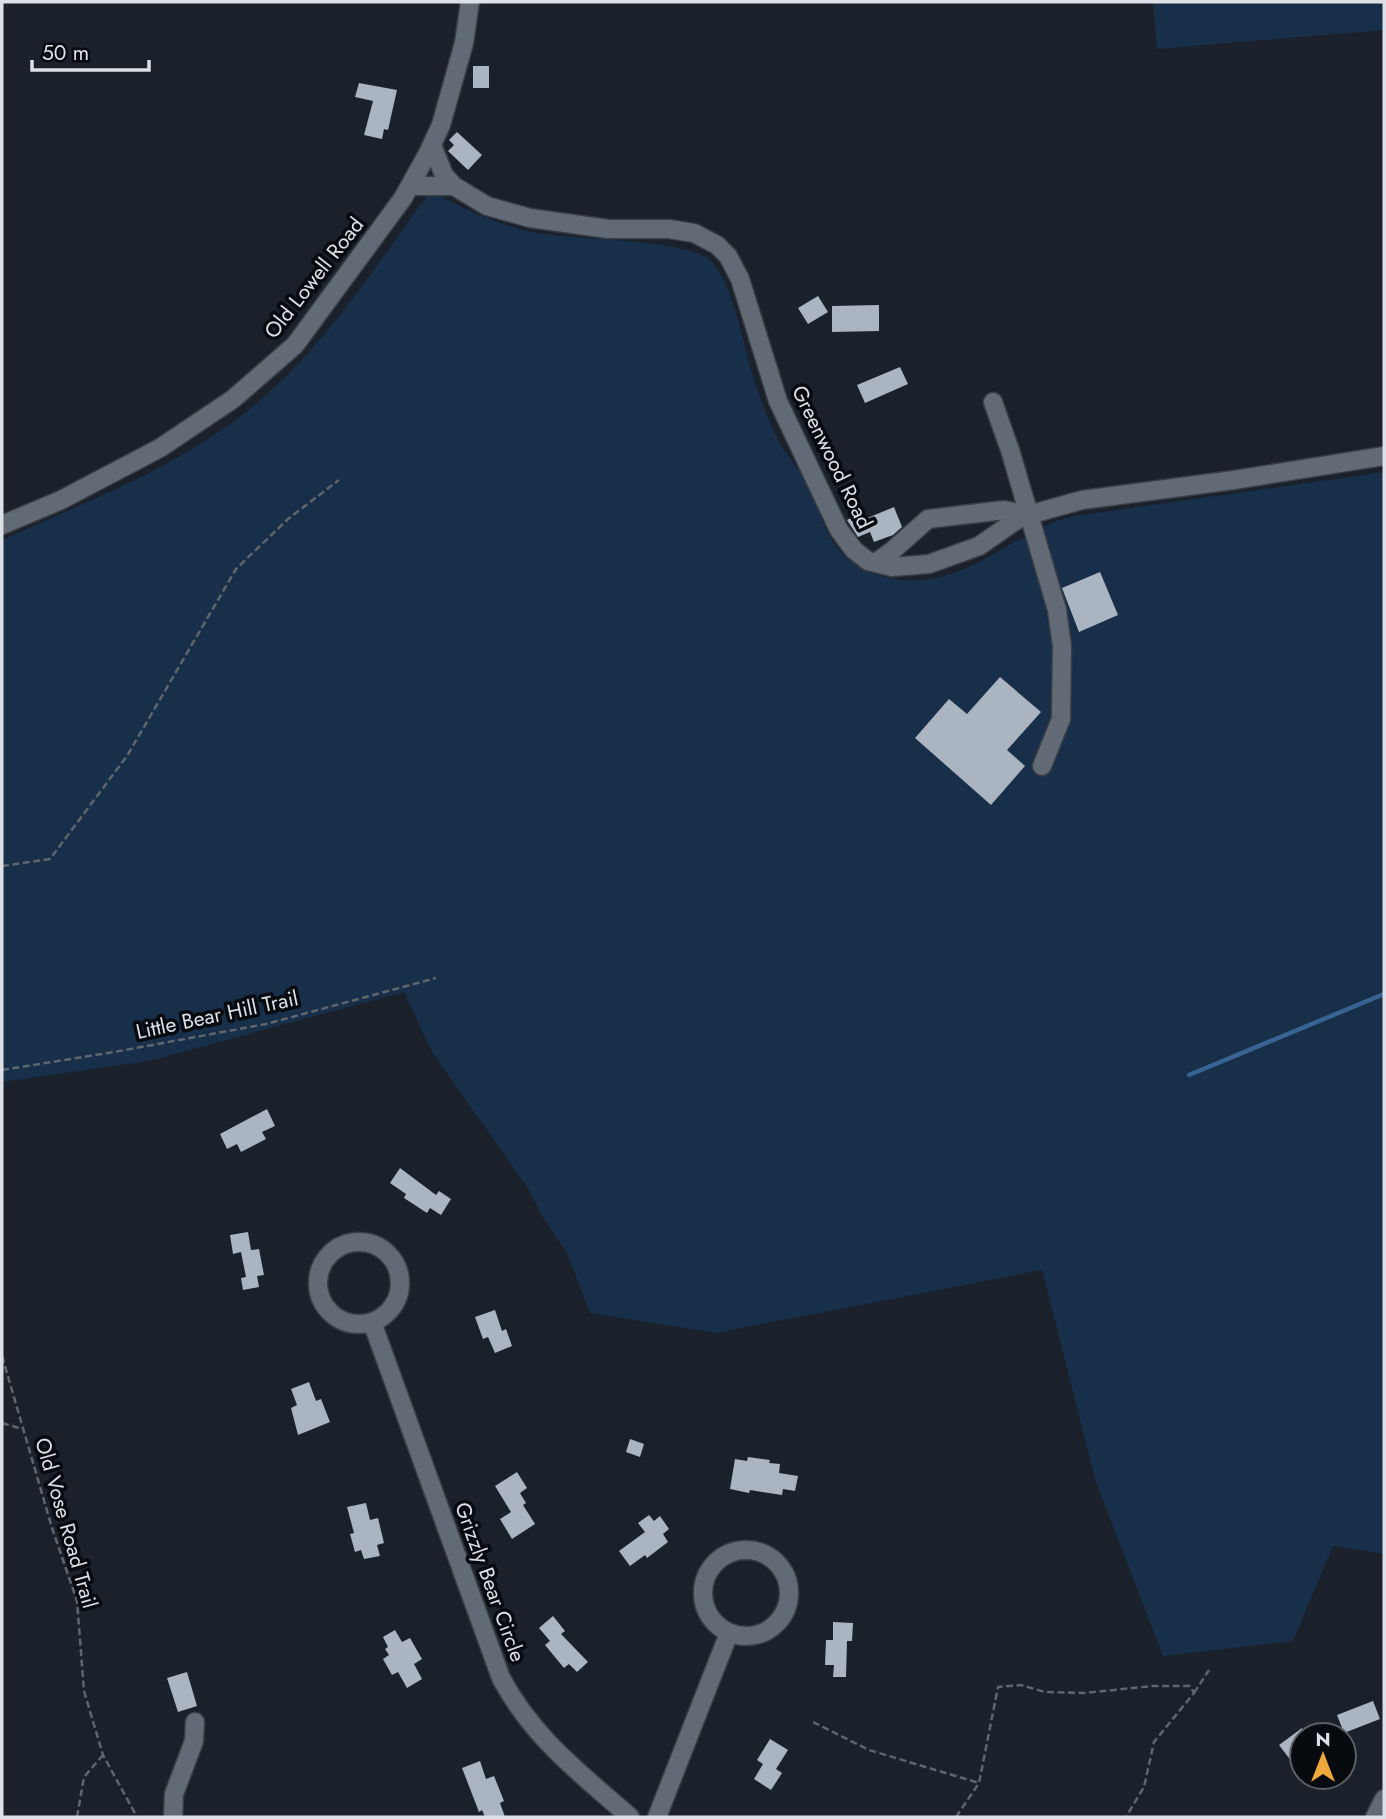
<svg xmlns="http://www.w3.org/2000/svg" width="1386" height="1819" font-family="Jost,sans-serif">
<rect width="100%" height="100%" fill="#1a212a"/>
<path fill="#182f49" d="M1153,2H1384V30L1157,49Z
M430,192C464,208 497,225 534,232C574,241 684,238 710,260C731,278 744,345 752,373C760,398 769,424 782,447C790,459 799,469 806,482C816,499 820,518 829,535C848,571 890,585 929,579C982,572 1022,528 1074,516L1384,472V1554L1333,1546L1293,1641L1163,1656L1096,1482L1042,1270L716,1333L590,1313L567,1253L543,1218L528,1188L433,1054L404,992L149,1061L2,1082V540C85,502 174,469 246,412C322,352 374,268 430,192Z"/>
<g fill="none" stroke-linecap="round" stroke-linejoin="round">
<path stroke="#396393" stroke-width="4.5" d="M1189,1075L1384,994"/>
</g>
<path fill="#abb5c1" d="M473,66H489V88H473Z
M359,83L397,90L388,130L384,129L382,139L364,135L373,101L355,97Z
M457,132L482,155L468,170L448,151L454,145L449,140Z
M818,296L828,312L808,324L798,308Z
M879,305V331L832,332V306Z
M900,367L908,384L865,403L857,385Z
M894,507L902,527L893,535L874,542L870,532L858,537L847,520L851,518L850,515L862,510L865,519Z
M1100,572L1118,615L1079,632L1062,588Z
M1000,677L1041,712L1007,750L1025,766L991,805L915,738L949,699L967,714Z
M267,1109L275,1126L262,1132L266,1139L241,1152L237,1144L227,1149L220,1134Z
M400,1168L436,1195L439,1191L451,1199L441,1215L430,1208L427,1213L404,1198L406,1194L390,1183Z
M248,1232L251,1250L259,1249L264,1275L257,1276L259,1287L243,1290L241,1278L246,1277L241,1252L233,1254L230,1235Z
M495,1310L502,1331L506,1329L512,1346L495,1353L488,1337L483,1339L475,1317Z
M309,1382L316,1401L321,1399L330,1422L298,1435L291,1408L297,1405L291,1389Z
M630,1439L644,1444L640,1457L626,1452Z
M748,1457L770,1460L769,1463L780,1464L779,1473L798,1476L795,1491L783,1489L782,1495L750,1490L749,1493L730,1489L735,1459L747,1461Z
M517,1472L527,1488L520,1493L526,1503L523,1505L535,1524L512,1539L500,1519L511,1512L495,1486Z
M366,1503L370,1520L378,1518L384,1543L377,1545L380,1556L364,1559L361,1550L355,1552L350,1534L354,1533L347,1507Z
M649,1515L654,1521L660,1516L669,1529L663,1534L668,1542L647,1558L645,1555L630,1566L619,1551L645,1532L638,1523Z
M553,1616L565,1631L561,1634L588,1662L577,1672L569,1664L564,1668L545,1645L550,1641L539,1628Z
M833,1622L853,1623L852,1641H847L846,1677H833L834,1665H825L826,1640H833Z
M395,1630L402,1642L410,1638L422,1659L414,1664L422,1679L407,1688L398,1672L392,1675L383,1659L389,1655L385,1649L388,1647L383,1637Z
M187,1672L197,1706L178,1712L167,1678Z
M1373,1701L1380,1719L1344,1733L1337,1715Z
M1302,1728V1754L1292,1762L1279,1745Z
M770,1739L788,1750L776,1769L782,1773L771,1790L754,1779L763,1764L757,1760Z
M480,1761L486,1779L494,1776L504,1801L500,1803L505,1817H485L482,1810L479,1812L462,1768Z"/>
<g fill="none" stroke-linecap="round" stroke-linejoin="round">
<defs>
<path id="minor" d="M432,145L444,175L454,186
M410,186H454L487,206L530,218L608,229H669L694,233L717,245L728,256L740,279L778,401L839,530L854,550L868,561L892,567L929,564L979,546L1021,517L1082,500L1234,480L1384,456
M993,402L1010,450L1057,610L1062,646L1061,719L1042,766
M2,525L61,500L160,448L233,399L295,345L403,198L427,155L441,125L464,43L470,2
M875,563L892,551L928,519L1004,510L1028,515
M318 1283a41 41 0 1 1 82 0a41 41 0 1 1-82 0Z
M372,1322L501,1678C533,1738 580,1773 630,1817
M703 1593a43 43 0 1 1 86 0a43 43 0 1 1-86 0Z
M173,1817L174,1794L194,1741L195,1722
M657,1817L729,1633
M1375,1817L1384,1799"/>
</defs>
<use href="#minor" stroke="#393e45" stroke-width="21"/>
<path stroke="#5f656d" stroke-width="2.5" stroke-dasharray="7 3.5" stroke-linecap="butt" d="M2,866L50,859L127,756L236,569L288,519L339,480
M2,1070L114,1052L266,1024L436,978
M2,1356L52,1528L77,1601L84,1691L103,1755L137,1817
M2,1423L22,1429
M1194,1693L1209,1670
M813,1722L869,1750L979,1783
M77,1817L84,1777L103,1755
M956,1817L979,1783L998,1687L1021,1685L1045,1692L1085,1693L1152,1686H1190L1194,1693L1154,1742L1144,1787L1126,1817"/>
<use href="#minor" stroke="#626a75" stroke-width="18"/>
</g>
<g text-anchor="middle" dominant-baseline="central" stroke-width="7" stroke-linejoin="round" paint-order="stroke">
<g font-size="21" fill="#dce1e7" stroke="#070a0e">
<text transform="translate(314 278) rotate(-52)">Old Lowell Road</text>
<text transform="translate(832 457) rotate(64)">Greenwood Road</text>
<text transform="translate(217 1015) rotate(-12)">Little Bear Hill Trail</text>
<text transform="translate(66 1523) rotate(74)">Old Vose Road Trail</text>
<text transform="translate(490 1582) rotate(70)">Grizzly Bear Circle</text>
</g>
</g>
<rect width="1386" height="1819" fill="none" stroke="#dce1e7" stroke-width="7"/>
<g transform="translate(1323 1756)"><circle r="33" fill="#070a0e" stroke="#5c6065" stroke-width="2"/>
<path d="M0-5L12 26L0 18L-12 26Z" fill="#eea83c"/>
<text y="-10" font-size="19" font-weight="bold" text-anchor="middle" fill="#dce1e7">N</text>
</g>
<path d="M32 60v10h117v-10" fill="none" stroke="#dce1e7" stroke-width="3.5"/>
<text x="42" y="60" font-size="21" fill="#dce1e7" stroke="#070a0e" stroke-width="5" paint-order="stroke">50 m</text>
</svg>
